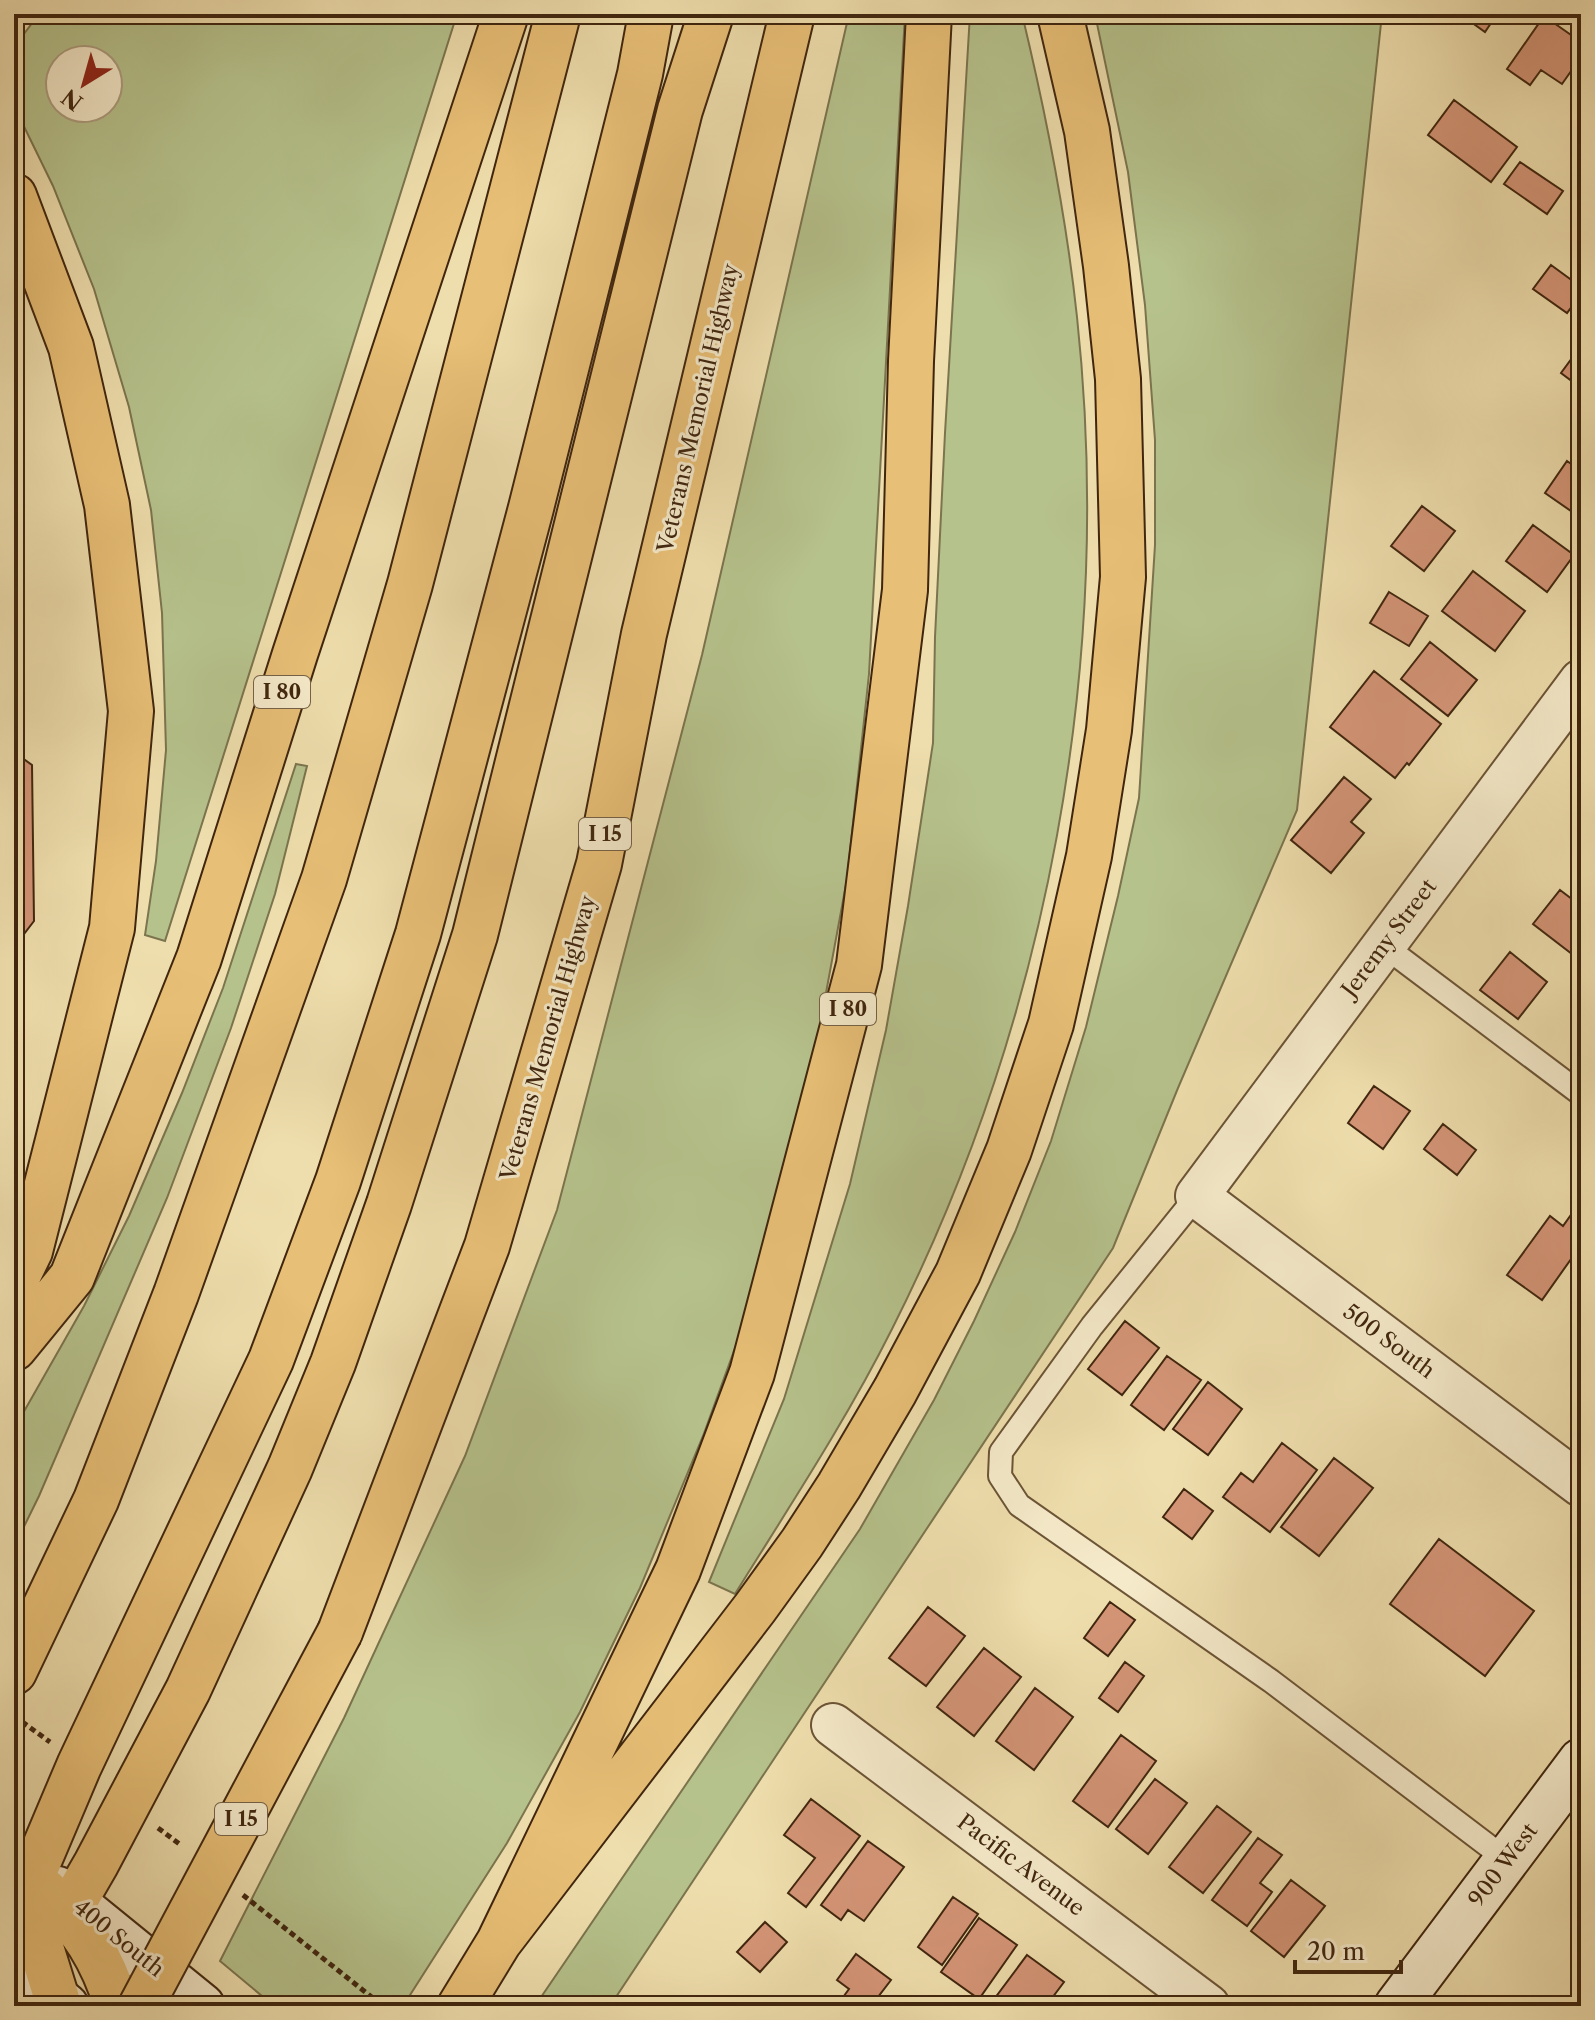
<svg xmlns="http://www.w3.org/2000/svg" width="1595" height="2020" font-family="'Libre Caslon Text',serif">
<rect width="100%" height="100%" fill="#efdead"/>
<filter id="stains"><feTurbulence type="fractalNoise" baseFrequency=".0025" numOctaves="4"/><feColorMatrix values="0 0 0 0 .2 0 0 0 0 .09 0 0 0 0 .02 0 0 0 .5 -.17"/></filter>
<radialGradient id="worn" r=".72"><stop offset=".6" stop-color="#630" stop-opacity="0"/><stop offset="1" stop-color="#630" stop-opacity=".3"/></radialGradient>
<path fill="#b6c28c" stroke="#7b744e" stroke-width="2" fill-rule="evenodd" d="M39,14H457L165,941L145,935L156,861L166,750L162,613L151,510L129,407L94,289L53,186L14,106V47ZM60,60H108V108H60Z
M849,14H905L869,674L847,879L814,1058L747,1315L703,1436L640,1588L580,1712L507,1843L403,2006H274L220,1961L344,1718L465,1456L557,1210L702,655Z
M970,14H1022C1046,114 1066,214 1077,317C1114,661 1048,1020 892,1329C846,1421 789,1507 735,1594L709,1582L784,1399L850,1184L886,1030L908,906L933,743L935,637L945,433Z
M1095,14H1382L1297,810L1178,1088L1113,1248L610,2006H535L860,1529L934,1400L974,1321L1015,1232L1051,1141L1086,1027L1118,896L1139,798L1155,545V440L1145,305L1128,172Z
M296,764L307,766L275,894L231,1028L167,1198L39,1496L14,1547V1429L84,1306L129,1216L182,1093L223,988Z"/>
<path fill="#d49577" stroke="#40260f" stroke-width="2" d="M1460,14H1497L1485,32Z
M1544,16L1581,42V57L1562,84L1541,70L1530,85L1507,69Z
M1454,100L1517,147L1491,182L1428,135Z
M1520,162L1563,191L1547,214L1504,184Z
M1551,265L1581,287V294L1567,313L1533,289Z
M1575,354L1581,359V388L1561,373Z
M1567,461L1581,471V518L1545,493Z
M1422,506L1455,531L1424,571L1391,546Z
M1533,525L1574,555L1547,592L1506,561Z
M1473,571L1525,611L1495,651L1442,611Z
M1389,592L1428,616L1409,646L1370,623Z
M1430,642L1477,680L1448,716L1401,679Z
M1374,671L1441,724L1409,765L1407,763L1395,778L1330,727Z
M14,752L32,765L34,921L14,947Z
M1344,777L1371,799L1351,822L1364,833L1331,873L1291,840Z
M1560,890L1581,906V961L1533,924Z
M1510,952L1547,982L1518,1019L1480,990Z
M1374,1086L1410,1111L1383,1149L1348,1123Z
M1443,1124L1476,1150L1457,1175L1424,1149Z
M1573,1212L1581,1218V1245L1542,1300L1507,1275L1550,1216L1563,1226Z
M1125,1321L1159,1348L1122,1395L1088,1369Z
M1167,1356L1201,1380L1164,1430L1131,1405Z
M1208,1382L1242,1409L1208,1455L1173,1429Z
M1282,1443L1317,1470L1270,1532L1223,1497L1241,1473L1253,1482Z
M1334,1458L1373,1488L1319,1556L1281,1527Z
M1184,1489L1213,1511L1192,1539L1163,1517Z
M1439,1539L1534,1611L1485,1676L1390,1604Z
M1110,1602L1135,1620L1108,1656L1084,1638Z
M928,1607L965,1636L926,1686L889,1658Z
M984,1648L1021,1677L974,1736L937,1707Z
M1125,1662L1144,1676L1118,1712L1099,1698Z
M1035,1688L1073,1717L1034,1770L996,1741Z
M1121,1735L1156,1761L1108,1827L1073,1801Z
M1155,1779L1187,1803L1148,1854L1116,1829Z
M811,1799L860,1836L806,1907L788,1893L815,1858L784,1835Z
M1217,1806L1251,1832L1203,1893L1169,1867Z
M1258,1838L1282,1855L1260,1883L1272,1892L1247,1926L1212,1900Z
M868,1841L904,1867L864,1921L848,1910L841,1920L821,1905Z
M1291,1880L1325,1906L1284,1957L1251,1931Z
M953,1897L978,1914L942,1965L918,1947Z
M979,1918L1017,1945L979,1999L941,1972Z
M765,1922L787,1942L760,1972L737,1952Z
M856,1954L891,1980L871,2006L863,2000L859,2006H848L841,2000L849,1989L837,1980Z
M1027,1955L1064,1982L1046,2006H989Z"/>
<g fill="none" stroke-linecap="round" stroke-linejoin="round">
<defs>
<path id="service" d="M1383,945L1581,1094
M1197,1196L1092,1326L1001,1452L1000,1476L1019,1505L1271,1681L1507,1860"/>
<path id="minor" d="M1581,681L1197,1196L1581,1485
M833,1725L1208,2006"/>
<path id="secondary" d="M58,1889L202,2006
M14,1964L66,2006
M1397,2006L1581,1761"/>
<path id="motorway" d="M14,196L71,347L107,505L131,711L112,928L30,1251L14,1284
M14,1348L72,1277L199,958L295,654L506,14
M340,1632L487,1246L599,864L644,634L792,14
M14,1672L96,1500L176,1294L324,879L410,584L558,14
M45,1891C82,1927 102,1957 117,2006
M14,1922L39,1924L61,1917L74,1902L96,1864L188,1690L290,1468L333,1363L389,1204L475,935L680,110L711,14
M499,1942L755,1608L802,1543L839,1486L895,1391L958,1273L1009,1150L1051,1024L1089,856L1109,730L1123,577L1118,379L1106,266L1087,131L1060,14
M57,1999L30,1912L35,1870L79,1766L271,1360L338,1181L418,934L531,508L640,74L651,14
M460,2006L499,1942L678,1570L752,1373L859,965L905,590L911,361L929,14"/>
</defs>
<use href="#service" stroke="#6c5436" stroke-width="26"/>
<use href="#minor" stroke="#6c5436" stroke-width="46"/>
<use href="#secondary" stroke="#40260f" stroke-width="48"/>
<use href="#motorway" stroke="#40260f" stroke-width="48"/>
<path stroke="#40260f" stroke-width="5" stroke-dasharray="6 4" stroke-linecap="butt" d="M14,1716L50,1742
M158,1828L182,1846
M243,1895L383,2006"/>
<use href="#service" stroke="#f5eaca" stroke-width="22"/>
<use href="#minor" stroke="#f5eaca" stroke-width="42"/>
<use href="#secondary" stroke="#f5eaca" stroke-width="44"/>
<use href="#motorway" stroke="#e8bf76" stroke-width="44"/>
<defs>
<path id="motorway-bridge" d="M141,2006L340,1632"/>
</defs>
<use href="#motorway-bridge" stroke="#40260f" stroke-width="48" stroke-linecap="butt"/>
<use href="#motorway-bridge" stroke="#e8bf76" stroke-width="44"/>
</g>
<g text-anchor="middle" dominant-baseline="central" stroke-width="6" stroke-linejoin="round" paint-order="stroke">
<g fill="#f5eaca" stroke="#766147" stroke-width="2">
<rect x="254" y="676" width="56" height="32" rx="6"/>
<rect x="579" y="818" width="52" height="32" rx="6"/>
<rect x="820" y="993" width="56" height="32" rx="6"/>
<rect x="215" y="1803" width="52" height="32" rx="6"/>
</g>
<g font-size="20" font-weight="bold" fill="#40260f">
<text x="282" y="692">I 80</text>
<text x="605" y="834">I 15</text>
<text x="848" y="1009">I 80</text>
<text x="241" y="1819">I 15</text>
</g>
<g font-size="22" fill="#40260f" stroke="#f5eaca">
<text transform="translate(698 408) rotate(-77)">Veterans Memorial Highway</text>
<text transform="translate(1389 938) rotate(-53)">Jeremy Street</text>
<text transform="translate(548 1038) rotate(-74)">Veterans Memorial Highway</text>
<text transform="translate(1389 1341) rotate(37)">500 South</text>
<text transform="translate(1021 1865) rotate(37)">Pacific Avenue</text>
<text transform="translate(1503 1865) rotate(-53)">900 West</text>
<text transform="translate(119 1938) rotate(39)">400 South</text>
</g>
</g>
<rect width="1595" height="2020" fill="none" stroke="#efdead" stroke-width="48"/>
<rect x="16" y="16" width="1563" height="1988" fill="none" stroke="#40260f" stroke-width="4"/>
<rect x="24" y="24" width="1547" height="1972" fill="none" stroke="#40260f" stroke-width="2"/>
<g transform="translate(84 84) rotate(217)"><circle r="38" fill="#f5eaca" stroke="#ad9c7f" stroke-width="2"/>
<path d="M0-6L14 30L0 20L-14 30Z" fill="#8f2418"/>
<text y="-12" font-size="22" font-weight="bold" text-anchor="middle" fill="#40260f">N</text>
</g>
<path d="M1295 1960v12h106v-12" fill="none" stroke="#40260f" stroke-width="4"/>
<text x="1307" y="1960" font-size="24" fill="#40260f" stroke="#f5eaca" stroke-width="6" paint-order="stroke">20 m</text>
<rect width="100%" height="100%" filter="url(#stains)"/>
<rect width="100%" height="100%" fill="url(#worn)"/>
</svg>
